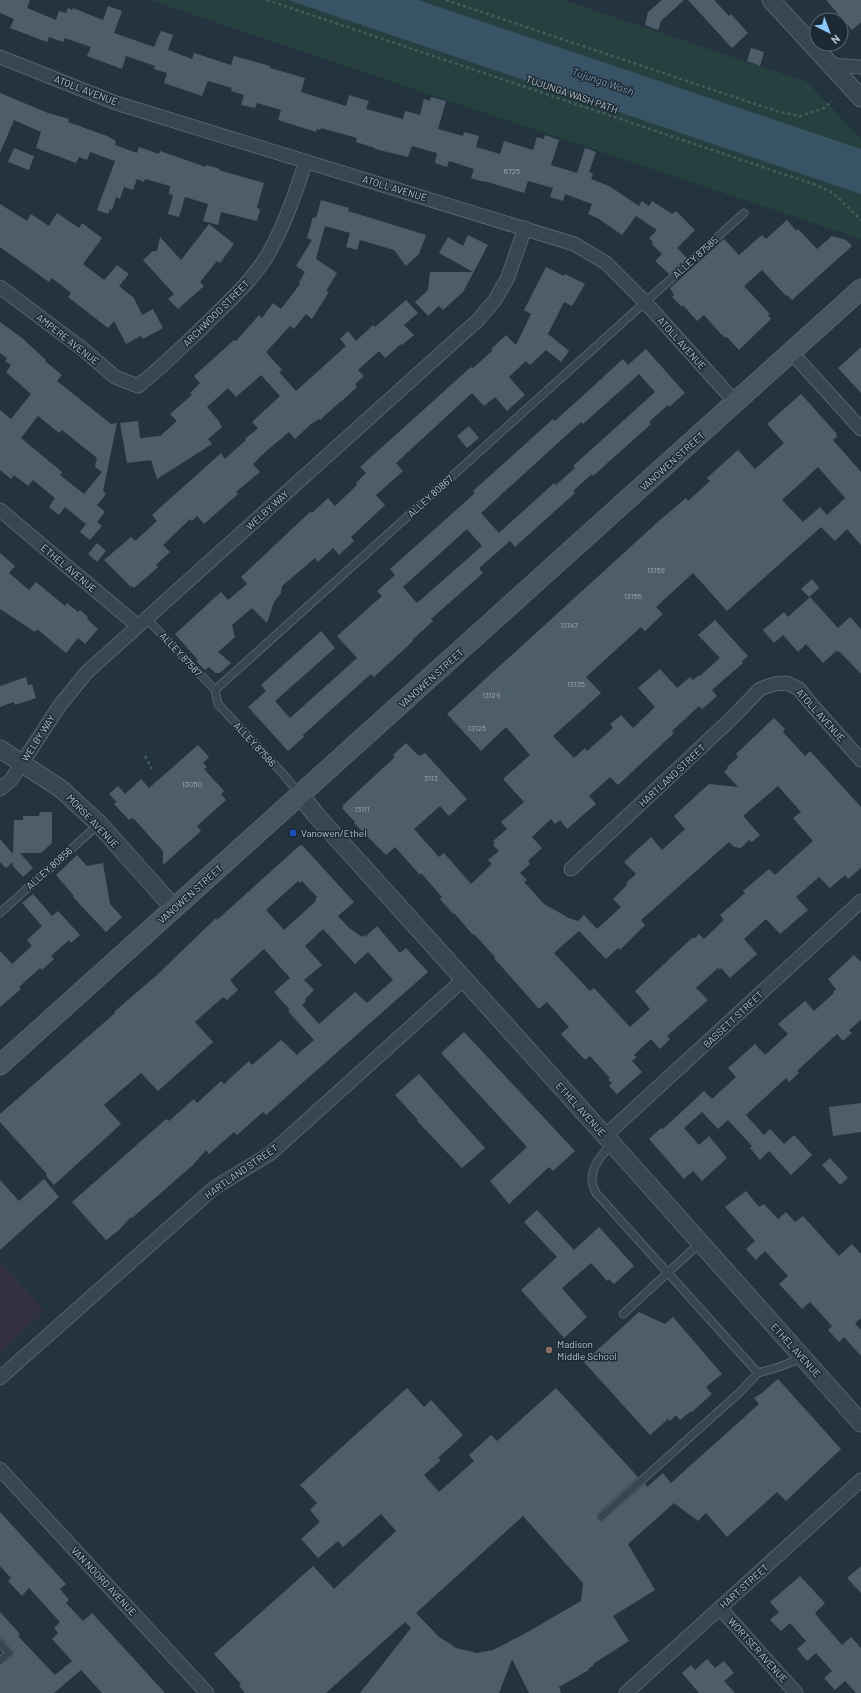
<svg xmlns="http://www.w3.org/2000/svg" width="861" height="1693" font-family="Barlow,sans-serif">
<rect width="100%" height="100%" fill="#24343f"/>
<path fill="#313140" d="M0,1261L45,1311L0,1353Z"/>
<path fill="#26403f" d="M149,0H564L807,82L861,139V239Z"/>
<path fill="#385366" d="M288,0H418L861,149V194Z"/>
<path fill="#4d5e6a" fill-rule="evenodd" d="M0,0H30L27,8L56,20L59,11L66,13L68,8L72,10L73,8L103,20L108,6L122,11L114,33L154,47L161,31L173,35L168,50L192,59L194,53L231,65L234,56L270,66V68L305,78L301,92L346,106L349,95L369,101L366,109L403,119L405,111L420,115L424,99L430,101L431,97L446,101L438,129L463,136L464,132L479,136L476,147L500,154L504,141L533,150L537,137L544,139L545,135L559,140L551,165L577,173L585,148L596,152L589,172L593,174L591,179L609,186L639,206L642,201L649,206L652,201L672,214L676,211L695,230L677,248L687,258L669,274L655,261L662,254L652,244L653,242L649,238L657,230L636,216L622,235L599,219L588,214L592,204L565,194L563,201L550,197L553,188L528,181L524,193L484,181V182L471,178L474,169L449,161L447,167L435,163L437,153L412,146L408,157L375,149V148L356,142L357,138L321,128L320,130L317,129L316,132L278,120L281,110L257,103L255,108L241,105L244,95L231,91L232,88L208,81L202,96L164,83L167,73L154,69L155,66L126,56L122,69L87,56L91,47L65,38L63,42L49,37L47,42L10,28L14,19L0,13Z
M662,0H684L661,21L658,30L645,25L648,12Z
M688,0H714L729,16L731,14L748,33L732,48Z
M826,0H861V22L852,30Z
M751,48L764,52L760,66L747,61Z
M0,93L48,113L69,119L68,122L107,136L116,141L115,145L137,153L139,147L159,154L160,151L206,167V165L220,169L219,170L264,183L257,207L260,210L257,221L221,212L218,225L203,221L208,204L185,197L179,217L168,214L173,195L169,194L170,186L145,179L144,182L137,179L133,190L124,187L120,199L116,197L112,210L110,209L108,214L97,210L115,161L90,152L87,160L79,157L76,163L36,148L41,132L14,120L0,153Z
M14,148L34,156L29,170L8,162Z
M321,200L349,208L348,211L426,235L419,254L406,266L394,250L360,240L357,250L346,247L350,233L325,226L316,259L337,273L326,291L329,292L312,319L306,314L294,329L290,326L266,352L282,370L279,372L296,391L346,346L340,339L348,331L356,341L373,325L375,327L406,300L418,313L404,325L414,335L402,345L401,344L385,358L379,351L358,370L364,376L355,384L357,387L342,401H341L320,420L319,419L311,424L295,439L289,432L263,454L253,464L260,472L236,492L238,494L204,524L197,516L192,521L190,519L163,545L170,552L156,565L158,567L134,588L132,586L131,587L104,560L131,537L135,541L157,521L152,515L221,453L225,459L246,440L245,439L258,428L252,422L280,396L261,375L236,397L228,388L207,407L218,420L222,427L208,439L212,444L157,479L151,460L127,463L120,423L138,421L140,438L160,436L177,421L170,414L192,395L190,393L200,383L194,376L234,340L236,341L259,315L262,318L273,303L281,309L300,284L299,283L305,272L296,266L312,240L307,238L313,217L316,218Z
M0,204L27,221L31,214L49,226L57,213L79,228L82,223L102,238L83,264L104,280L117,265L129,274L119,286L134,298L142,315L153,309L163,328L143,339L141,336L126,344L114,321L108,328L68,297L71,293L52,278L49,282L0,247Z
M787,220L796,231L798,229L817,249L832,236L846,240L852,246L792,300L787,295L786,296L762,270L744,286L770,314L768,315L771,319L739,350L727,337L726,338L721,334L704,315L697,321L683,305L682,307L672,297L674,295L670,288L724,239L739,255L762,235L766,239Z
M209,224L234,244L220,263L217,261L200,282L204,286L178,309L168,299L174,294L143,260L153,251H157L160,237L181,260Z
M468,235L488,245L463,292L443,310L439,306L428,316L415,302L428,290L430,272H473L439,253L448,237L463,246Z
M546,267L564,276L565,274L585,284L572,306L564,302L548,334L569,351L561,362L546,350L530,365L526,361L509,377L525,395L507,411L495,397L484,406L472,393L396,463L403,471L376,495L385,505L351,537L354,541L339,555L333,548L318,562L315,558L282,586L281,593L274,602L267,623L252,608L232,625L235,637L218,652L231,663L220,673H215L209,667L205,670L196,661L198,660L175,634L221,592L228,600L247,584L241,577L311,511L312,513L328,498L335,506L357,485L356,483L366,473L360,467L471,367L473,368L493,350L491,349L506,335L516,345L531,314L524,310Z
M0,322L22,338L46,360L45,361L62,375L57,381L111,424L117,423L103,491L106,494L97,505L105,512L97,522L102,526L90,540L80,532L86,524L65,507L59,515L49,507L55,498L33,480L28,486L14,475L11,479L0,470V410L11,419L31,394L6,372L11,365L5,361L7,358L0,353ZM38,416L59,433L62,430L97,458L95,467L102,472L84,494L60,475L62,472L21,438Z
M861,347V393L838,368Z
M646,349L685,393L669,407L668,405L649,422L651,424L593,476L592,474L573,491L575,493L515,547L510,541L479,568L483,573L431,619L433,621L412,640L413,641L374,677L371,674L303,735L304,737L288,751L248,707L266,691L261,685L321,631L335,648L275,701L290,718L357,658L337,636L382,596L377,591L395,575L390,569L475,493L473,491L553,419L555,421L623,359L628,365ZM639,374L655,392L573,466L575,468L556,485L554,483L499,533L481,513L581,422L583,424ZM467,529L482,546L417,603L403,587Z
M801,394L837,434L836,435L837,437L833,440L861,472V545L847,529L835,541L821,527L727,611L693,573L656,607L663,614L645,631L641,627L586,677L601,693L553,736L574,758L585,748L587,751L613,728L610,724L621,715L633,728L655,707L638,688L660,669L677,688L690,677L693,680L699,675L700,676L720,658L698,635L715,620L748,656L742,661L743,663L712,690L717,696L702,709L699,706L672,731L674,733L618,785L610,777L589,796L596,804L567,829L560,820L555,824L551,819L532,837L542,848L528,861L530,864L520,873L527,880L524,882L544,904L569,918L578,921L584,915L597,929L621,907L613,899L627,885L626,883L636,874L624,862L651,837L662,850L685,829L674,816L709,784L738,787L724,772L728,768L727,767L738,757L736,754L774,718L785,729L783,732L805,756L810,751L861,807V868L848,879L845,875L830,888L819,877L796,897L808,910L780,934L766,919L744,939L757,954L730,978L721,968L720,970L718,968L696,988L708,1000L667,1036L670,1039L660,1049L651,1039L634,1055L637,1057L632,1061L642,1072L617,1094L609,1086L612,1083L608,1080L610,1078L590,1056L585,1060L561,1034L569,1027L547,1002L539,1009L494,958L495,957L474,934L473,935L454,913L453,914L440,899L442,897L421,873L420,875L395,847L386,855L354,823L355,822L342,808L344,807L342,806L395,757L393,755L406,743L419,756L425,753L467,799L449,816L440,806L414,829L439,857L444,853L471,884L492,864L488,860L499,851L493,845L495,843L493,841L507,829L501,822L524,802L503,779L530,755L506,727L481,751L447,714L660,520L686,498L688,501L710,481L707,478L738,450L755,469L784,443L767,424ZM818,467L845,498L827,515L820,507L803,522L782,500ZM778,786L801,812L793,818L813,841L775,875L769,869L743,891L745,893L720,915L724,920L704,939L699,934L695,938H692L635,991L650,1009L630,1027L594,988L590,991L554,953L579,931L606,959L618,948L620,950L645,925L641,920L729,842L734,847L741,848L749,840L752,842L760,835L743,816Z
M469,426L479,438L467,448L457,436Z
M97,543L106,551L97,562L88,554Z
M0,553L15,566L9,573L29,590L36,582L65,606L67,603L78,612L80,610L88,617L87,619L98,629L85,644L78,638L66,653L37,629L35,632L0,609Z
M812,579L819,588L809,597L801,589Z
M810,597L838,628L850,617L861,629V674L839,651L838,652L836,651L823,663L806,644L798,652L783,635L774,643L763,630L784,612L788,617Z
M26,677L28,685L32,684L36,698L15,705L14,702L0,707V686Z
M198,745L209,757L203,763L207,767L204,769L224,791L221,794L226,800L197,826L201,831L163,865V851L134,819L132,818L129,820L114,804L117,802L109,794L118,786L125,794L141,779L149,788Z
M40,812H52V843L41,853H20L33,868L23,877L13,866V862L6,868L0,862V839L13,854L14,820H23V816H39Z
M302,845L354,902L338,916L349,928L362,937L364,935L365,937L377,926L400,953L406,948L428,972L266,1115L263,1112L237,1135L234,1132L209,1154L206,1150L193,1165L132,1218L131,1217L118,1231L106,1240L72,1202L166,1119L169,1121L194,1099L197,1103L221,1081L224,1084L249,1061L252,1065L281,1040L297,1055L314,1040L288,1011L290,1010L274,992L290,978L264,949L230,980L238,990L227,1000L223,997L195,1022L213,1042L158,1091L141,1073L104,1105L121,1124L54,1185L46,1176L47,1174L0,1122V1114L115,1013L114,1012L158,974L216,918L217,920L299,846ZM298,881L300,883L302,881L317,897L315,900L316,901L284,930L266,910ZM323,929L355,964L368,952L393,980L367,1003L355,992L319,1024L302,1005L306,1001L305,999L314,990L304,980L322,965L305,946Z
M77,855L87,866L103,863L110,904L122,917L106,932L73,897L74,896L56,875Z
M33,894L52,916L58,911L80,935L71,943L69,940L51,956L54,959L42,970L40,968L19,987L21,989L0,1007V951L12,964L32,946L27,940L42,926L22,903Z
M854,955L861,962V1020L849,1030L852,1033L843,1041L837,1034L797,1071L799,1073L789,1082L786,1078L746,1115L764,1135L770,1129L784,1144L794,1135L812,1155L791,1175L769,1151L760,1160L750,1148L752,1146L728,1120L718,1129L702,1112L684,1128L699,1145L709,1136L727,1158L702,1181L693,1171L684,1179L649,1139L661,1128L663,1129L704,1091L712,1099L736,1077L728,1068L755,1044L765,1055L788,1034L778,1024L805,1001L814,1011L834,993L833,992L836,989L828,979Z
M464,1032L575,1151L553,1171L549,1167L509,1204L490,1181L527,1147L441,1053Z
M419,1074L485,1148L462,1168L417,1121L418,1120L395,1095Z
M861,1103V1132L833,1136L829,1107Z
M830,1158L848,1178L840,1185L822,1165Z
M44,1179L59,1197L0,1250V1180L19,1201Z
M746,1191L759,1207L764,1204L778,1219L786,1212L795,1222L803,1216L839,1256L852,1244L861,1254V1318L855,1323L861,1330V1356L844,1337L839,1342L828,1330L832,1326L810,1302L802,1309L793,1299L779,1284L788,1276L765,1251L756,1260L746,1249L755,1241L725,1207Z
M537,1210L574,1250L599,1227L634,1266L614,1284L609,1279L607,1281L591,1263L562,1288L587,1317L564,1338L521,1290L557,1257L524,1222Z
M639,1312L665,1324L673,1317L722,1374L706,1387L712,1394L692,1412L691,1411L680,1420L676,1415L670,1421L668,1419L650,1435L584,1362Z
M778,1379L841,1449L786,1501L777,1492L727,1537L706,1513L698,1521L674,1503L628,1544L655,1590L613,1616L629,1641L593,1664L594,1665L588,1669L589,1670L559,1687L561,1693H529L512,1659L499,1693H360L411,1628L405,1622L326,1693H245L239,1686L241,1684L214,1654L313,1566L334,1589L396,1531L381,1514L343,1547L338,1541L318,1558L301,1539L320,1522L310,1510L317,1503L300,1485L407,1388L424,1407L431,1400L463,1435L438,1458L441,1460L424,1475L439,1492L474,1461L469,1455L491,1435L497,1441L556,1388L638,1477L597,1514V1520L602,1522L645,1484L647,1487L663,1473L671,1483L759,1404L754,1398L762,1393ZM523,1516L583,1583L581,1601L526,1633L493,1650L477,1653L456,1648L438,1636L416,1613Z
M0,1512L66,1584L60,1589L69,1600L66,1603L83,1621L92,1613L165,1693H102L81,1670L54,1693H0V1666L12,1657L14,1652L4,1640L0,1638V1612L20,1634L18,1636L55,1675L72,1661L52,1639L58,1633L54,1628L60,1622L29,1588L22,1596L8,1581L11,1578L0,1566Z
M861,1566V1593L847,1578Z
M800,1576L825,1603L815,1613L821,1621L842,1645L851,1637L861,1648V1693H856L845,1681L835,1690L824,1678L832,1671L816,1653L807,1661L797,1649L806,1641L790,1623L781,1631L770,1620L779,1612L770,1602Z
M707,1659L715,1668L724,1661L734,1673L724,1681L735,1693H699L682,1673L691,1665L695,1670Z"/>
<g fill="none" stroke-linecap="round" stroke-linejoin="round">
<defs>
<path id="service" d="M146,618L215,690L218,704L284,775L300,795
M215,690L744,213
M0,913L99,824
M612,1144C599,1157 585,1174 596,1193L758,1373L779,1367L802,1358
M623,1314L700,1243
M601,1517L739,1393L758,1373
M0,1643L9,1653L0,1661"/>
<path id="minor" d="M0,57L116,103L574,244L606,263L645,302L736,403
M831,65L861,67
M0,287L84,350L115,377L138,386C161,368 182,347 203,327C227,303 255,279 271,249C286,221 296,191 306,161
M792,353L861,429
M0,510L138,626
M0,789L11,780L60,705L87,672L478,320L495,300L508,277L525,228
M571,869L731,719L760,689L774,684L787,683L799,689L812,705L861,760
M605,1136L861,901
M0,1378L214,1188L271,1153L464,979
M0,1469L207,1693
M720,1608L796,1693
M626,1693L861,1480"/>
<path id="tertiary" d="M771,0L861,98
M0,749L61,789L99,824L174,908
M300,795L316,815L617,1149L861,1423"/>
<path id="secondary" d="M0,1065L861,289"/>
</defs>
<use href="#service" stroke="#57636d" stroke-width="9"/>
<use href="#minor" stroke="#57636d" stroke-width="15"/>
<use href="#tertiary" stroke="#57636d" stroke-width="19"/>
<use href="#secondary" stroke="#57636d" stroke-width="21"/>
<path stroke="#455c5b" stroke-width="2.5" stroke-dasharray="3 3" stroke-linecap="butt" d="M267,0L816,185L833,193L861,220
M446,0L779,112L801,116L824,108L832,101
M502,690L510,698
M145,756L152,769"/>
<use href="#service" stroke="#39454f" stroke-width="7"/>
<use href="#minor" stroke="#39454f" stroke-width="13"/>
<use href="#tertiary" stroke="#39454f" stroke-width="17"/>
<use href="#secondary" stroke="#475562" stroke-width="19"/>
</g>
<rect fill="#1a4fb4" stroke="#1d2a34" stroke-width="1.5" x="289" y="829" width="8" height="8" rx="2"/>
<circle fill="#8d6e63" stroke="#1d2a34" stroke-width="1.5" cx="549" cy="1350" r="4"/>
<g text-anchor="middle" dominant-baseline="central" stroke-width="3" stroke-linejoin="round" paint-order="stroke">
<g font-size="8" fill="#9ba8b2">
<text x="512" y="171">6725</text>
<text x="656" y="570">13159</text>
<text x="633" y="596">13155</text>
<text x="569" y="625">13147</text>
<text x="576" y="684">13135</text>
<text x="491" y="695">13129</text>
<text x="477" y="728">13125</text>
<text x="431" y="778">3113</text>
<text x="192" y="784">13050</text>
<text x="362" y="809">13111</text>
</g>
<g font-size="10" fill="#b5c0ca" stroke="#1d2a34">
<text transform="translate(86 90) rotate(21)">ATOLL AVENUE</text>
<text transform="translate(572 94) rotate(19)">TUJUNGA WASH PATH</text>
<text transform="translate(395 188) rotate(17)">ATOLL AVENUE</text>
<text transform="translate(695 257) rotate(-42)">ALLEY 87585</text>
<text transform="translate(216 313) rotate(-45)">ARCHWOOD STREET</text>
<text transform="translate(68 339) rotate(38)">AMPERE AVENUE</text>
<text transform="translate(682 343) rotate(48)">ATOLL AVENUE</text>
<text transform="translate(672 461) rotate(-42)">VANOWEN STREET</text>
<text transform="translate(430 496) rotate(-42)">ALLEY 80867</text>
<text transform="translate(267 510) rotate(-42)">WELBY WAY</text>
<text transform="translate(69 568) rotate(40)">ETHEL AVENUE</text>
<text transform="translate(181 654) rotate(47)">ALLEY 87587</text>
<text transform="translate(431 678) rotate(-42)">VANOWEN STREET</text>
<text transform="translate(821 715) rotate(48)">ATOLL AVENUE</text>
<text transform="translate(38 738) rotate(-57)">WELBY WAY</text>
<text transform="translate(255 744) rotate(47)">ALLEY 87586</text>
<text transform="translate(672 775) rotate(-43)">HARTLAND STREET</text>
<text transform="translate(93 821) rotate(46)">MORSE AVENUE</text>
<text transform="translate(49 868) rotate(-42)">ALLEY 80856</text>
<text transform="translate(190 894) rotate(-42)">VANOWEN STREET</text>
<text transform="translate(733 1019) rotate(-43)">BASSETT STREET</text>
<text transform="translate(581 1109) rotate(48)">ETHEL AVENUE</text>
<text transform="translate(241 1171) rotate(-35)">HARTLAND STREET</text>
<text transform="translate(796 1350) rotate(48)">ETHEL AVENUE</text>
<text transform="translate(104 1581) rotate(47)">VAN NOORD AVENUE</text>
<text transform="translate(744 1586) rotate(-42)">HART STREET</text>
<text transform="translate(758 1650) rotate(48)">WORTSER AVENUE</text>
</g>
<g font-size="10" fill="#b5c0ca" stroke="#1d2a34" text-anchor="start">
<text x="301" y="833">Vanowen/Ethel</text>
<text x="557" y="1344">Madison<tspan x="557" dy="12">Middle School</tspan></text>
</g>
<g font-size="11" font-style="italic" fill="#7596ad" stroke="#1d2a34">
<text transform="translate(603 81) rotate(19)">Tujunga Wash</text>
</g>
</g>
<g transform="translate(829 32) rotate(138)"><circle r="19" fill="#1d2a34" stroke="#5a6670"/>
<path d="M0-3L7 15L0 10L-7 15Z" fill="#8bc6f9"/>
<text y="-6" font-size="11" font-weight="bold" text-anchor="middle" fill="#b5c0ca">N</text>
</g>
</svg>
